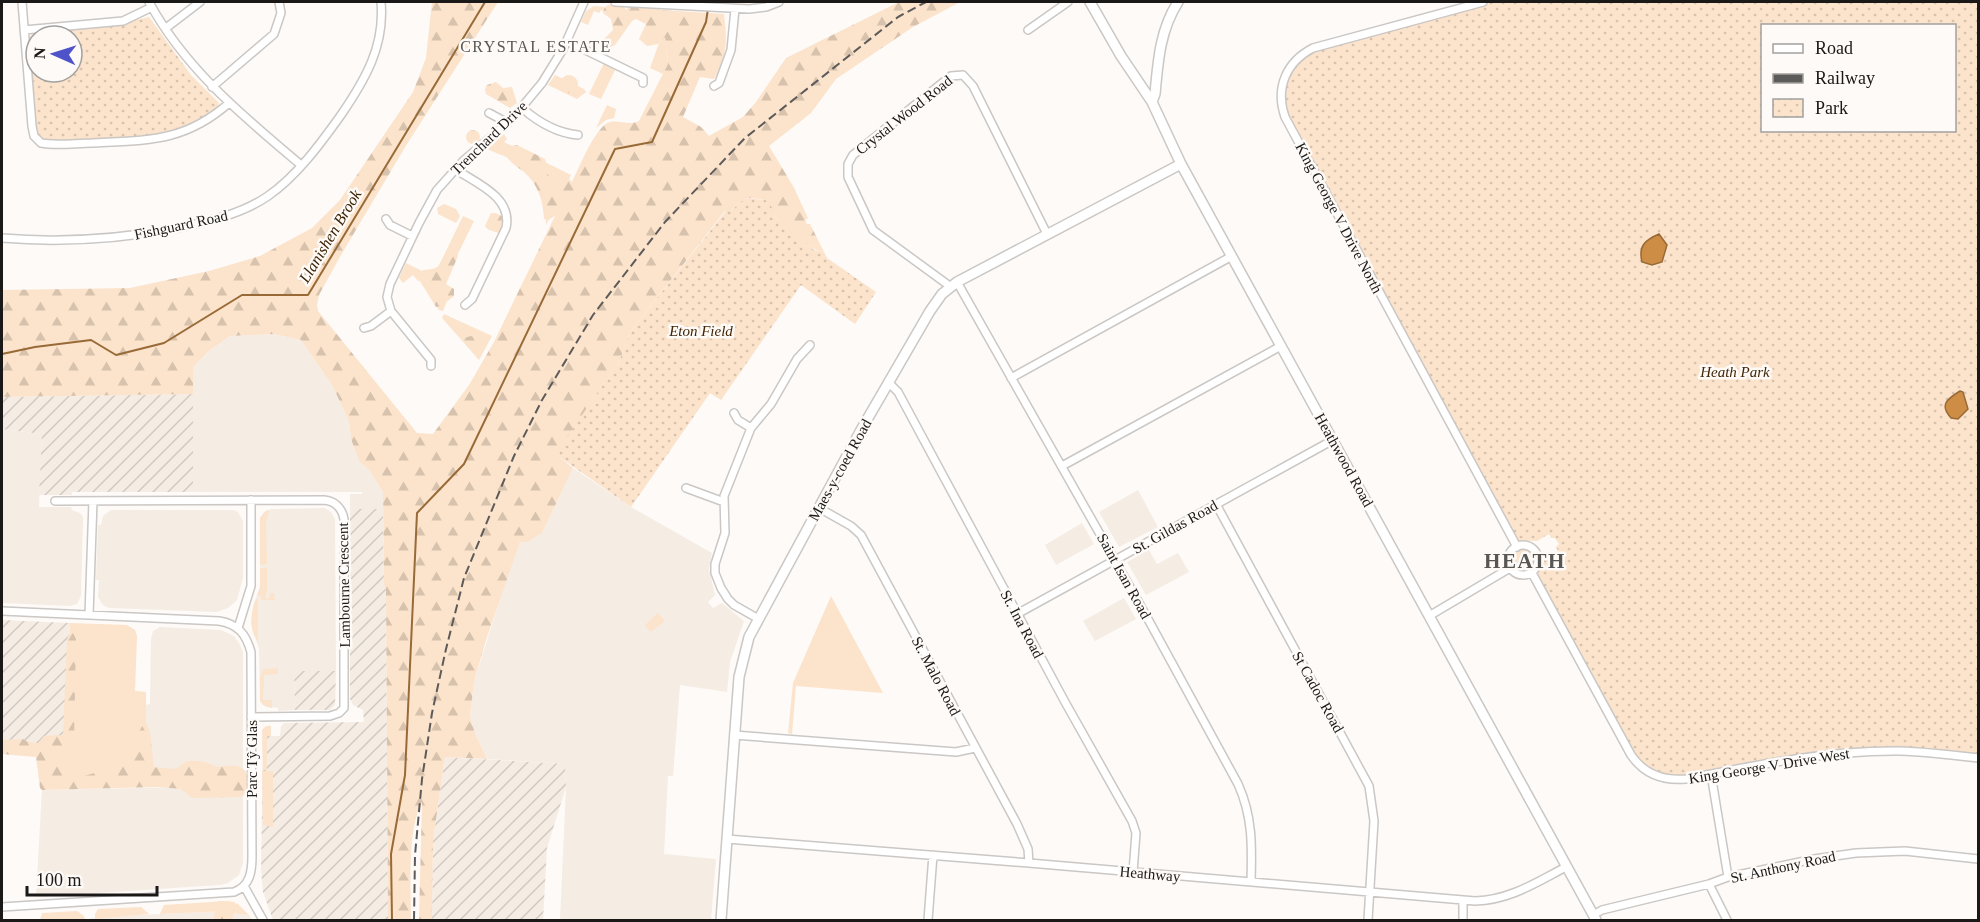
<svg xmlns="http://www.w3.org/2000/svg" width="1980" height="922" font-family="'Times New Roman',serif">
<defs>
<pattern id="industrial-furrows" width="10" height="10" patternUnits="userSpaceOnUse" patternTransform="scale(1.5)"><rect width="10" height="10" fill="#f5ece4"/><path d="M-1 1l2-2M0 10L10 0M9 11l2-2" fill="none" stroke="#d1cac3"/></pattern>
<pattern id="forest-firs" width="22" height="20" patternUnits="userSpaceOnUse" patternTransform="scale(1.5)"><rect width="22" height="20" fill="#fce3cb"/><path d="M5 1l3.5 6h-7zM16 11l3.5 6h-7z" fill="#d7c2ae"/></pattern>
<pattern id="park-dots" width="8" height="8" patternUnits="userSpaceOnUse" patternTransform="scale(1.5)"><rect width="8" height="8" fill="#fce3cb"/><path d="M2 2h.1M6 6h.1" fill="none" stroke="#d7c2ae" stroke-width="1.8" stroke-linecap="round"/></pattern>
</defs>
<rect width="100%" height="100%" fill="#fdfaf7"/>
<path fill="#f5ece4" d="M274,334L301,340L332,385L349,421L351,439L359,461L369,470L383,492V509H350V494H362V492H193V367L209,351L230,336Z
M2,429L42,434L39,507H71L72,510L80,513L83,517L81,596L77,604L70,606L2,603Z
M573,468L631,507L712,553L709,569L715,595L708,602L713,608L722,603L744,621L730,662L727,692L680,685L673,776H668L664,854L716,859L711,920H560L566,787L565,764L487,759L475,733L470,716L474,682L506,580L520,542H528L542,533Z
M1138,490L1158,527L1119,547L1099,512Z
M325,508L331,512L335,519L336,671H294L295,710L278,711V708L266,707L260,701L259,649L251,624L253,606L260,587V518L264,512L271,509Z
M111,510H234L238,512L243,521V578L237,600L228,608L217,612L109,608L103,605L98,597L99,580H96L98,525H101L103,516Z
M1082,523L1094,544L1056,565L1045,545Z
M1149,550L1157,564L1178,553L1189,572L1146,595L1127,562Z
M1124,598L1136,619L1095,641L1083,621Z
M160,627L221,630L234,636L239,643L243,652V773L146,774V705L150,704L151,639L153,631Z
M243,786V863L239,875L228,883L220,885L36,897L42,790Z
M231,911V913L249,915L252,920H62V919L79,920L114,916Z"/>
<path fill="url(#industrial-furrows)" d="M193,394V492H72V495H39L42,434L2,429V397Z
M350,509H383L384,584L386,591L388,920H273L263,892L261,870L263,729L270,725L271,736H280L281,726L284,723L364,722L363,710L353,705L350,699Z
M2,620L70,623L67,741L2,754Z
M294,671H336L335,705L330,710H295Z
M445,757L565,764L566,787L547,848L543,920H432L433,840Z"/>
<path fill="#fce3cb" d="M594,6L604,7L603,11L601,10L599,13L594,11L588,25L581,22L586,11Z
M665,36L668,64L663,74L650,68L659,43Z
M604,63L616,68L601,99L589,94Z
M555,75L584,89L586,92L577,99L548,85Z
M607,105L616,109L614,118L606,120L596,128Z
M504,134L507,139L504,142L571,175L546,225C547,203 539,180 521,166C513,158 497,154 487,149Z
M463,216L474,221L442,286L451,291L443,311L439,310L429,295L433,278Z
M406,263L432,276L418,281L413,275L403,283L399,278Z
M444,314L492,336L479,360L442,318Z
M267,510L269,511L266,523L267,564L260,565V518Z
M1512 560a12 12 0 1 1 24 0a12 12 0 1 1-24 0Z
M260,568H267V591L265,598L268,599L271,593H274L275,600H261V596H257L260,587Z
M831,596L883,693L796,686L792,734L788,733L793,683Z
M256,599L258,600V642C249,630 250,614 256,599Z
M658,613L665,621L651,632L645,625Z
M70,623L127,625L135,630L137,636L135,691L146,692V774L49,778L67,741Z
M278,668V674L264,675L263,700H272V708L263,705L260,701V676L264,669Z
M266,726H271V736H267V770H263L262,730Z
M262,771H273V827L263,825Z
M228,901L238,904L249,915L230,913V911L160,914L164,905Z
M141,907L149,914L95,919V914L98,909Z
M77,911L84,916L85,920H40L42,913Z"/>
<path fill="url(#forest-firs)" d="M432,2H498L407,144L341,255L319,295L317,305L318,311L417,433L433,434L469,385L494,342L555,216L548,220L544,219C543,200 538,184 524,172C517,167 511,163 506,156L510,146L517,145L545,159C548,167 545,175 553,180L559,174L565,175L572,182C579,168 596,125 610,122C621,120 629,126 639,121L668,64L665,37L658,44L647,46L639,39L646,24L636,19L632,21L615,45L608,48L605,46V38L613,30L611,19L603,13C604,0 620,4 627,10V6L657,7L661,10L724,14C727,41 728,55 714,79L700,77L683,117L701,127L709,136L743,117L756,102L786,58L899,2H960L913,27L836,79L811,113L769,146L793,186L808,218L805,220L807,224H810L824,252C806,249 793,233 779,221C762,204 779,199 745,198L731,211H725L631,331L619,362L558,451V456L573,468L542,533L528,542H520L486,640L474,682L470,716L475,733L487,759L445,757L433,840L432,920H419L422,802C407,830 411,887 411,920H388L386,591L384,584L383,492L369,470L359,461L351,439L349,421L332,385L301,340L274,334L230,336L209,351L193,367V394L2,397V290L130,288L209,271L260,256L312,228L340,200L413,92L426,58Z
M608,72L611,75L604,90L599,91L601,76Z
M560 84a9 9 0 1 1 18 0a9 9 0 1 1-18 0Z
M496,82L503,88L512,87L517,103L510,108L486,94L485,89L487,85Z
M466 137a7 7 0 1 1 14 0a7 7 0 1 1-14 0Z
M444,204L456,209L460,216L456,223L438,214L437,208Z
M491,213H495L502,216L503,221L499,233L489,230L485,226Z
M451,248L456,251L458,256L446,284L454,289V296L441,306L436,307L418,278L423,270C447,269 436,260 451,248Z
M471,336L486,343L485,348L479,354L474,353L463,341L464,338Z
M73,633L76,639L74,741L73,751L60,756L58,764L61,772L84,776L126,764L133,753L136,737L145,721L150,732L154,767L176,769C180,767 182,764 185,762C193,759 210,762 216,767C242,764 250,765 248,793L240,797L192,798L181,789L159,787L42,790L40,788L36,757L2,754V740L23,739L28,742L38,743L44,736L63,735L67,640L68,636Z
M218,901L235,902L232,920H214L215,904Z"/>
<path fill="url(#park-dots)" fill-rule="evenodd" d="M1492,2H1978V756L1896,749L1689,776C1668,777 1652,773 1636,758L1536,574L1546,558L1558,551L1556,547L1559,544L1555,538H1551L1549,534L1537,541L1516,540L1288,118C1279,83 1286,71 1314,50ZM1762,26H1954V130H1762Z
M149,17L191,75L219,103C217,110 213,112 207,116C164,145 98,140 48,140L39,138L36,132L28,41L31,35L38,32L109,26ZM36,36H72V72H36Z
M745,198L765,200L770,203L775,217L809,246L814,250L824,252L827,258L876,292L855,324L801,285L721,400L710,393L631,507L558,456L557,451L619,362L631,331L726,211H731Z"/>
<path fill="#ce8d44" stroke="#986a37" stroke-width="1.5" d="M1659,234L1667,245L1662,262L1652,265L1642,262C1638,246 1645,240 1659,234Z
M1960,391L1963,392L1968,409L1958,419L1951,418C1939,405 1947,399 1960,391Z"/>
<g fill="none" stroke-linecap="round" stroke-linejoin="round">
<path stroke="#986a37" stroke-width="2" d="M2,354L35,347L91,340L116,355L164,343L242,295H308L485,2
M392,920L391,854L405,775L417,513L464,464L615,149L652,142L706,22L709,2"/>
<defs>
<path id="street" d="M22,2L32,126L34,136L41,143C57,146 76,143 92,143C148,140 185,142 229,103
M149,2C185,69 244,117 301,165
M615,2L749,9L766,7L779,2
M1483,2L1313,48C1286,62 1275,88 1285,117L1517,547
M166,28L200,2
M24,30L123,21L152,7
M1028,30L1068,2
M567,41L643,78V83
M714,86L719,83L731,50L735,9
M212,87L274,34L281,13L279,2
M522,108C538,122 557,133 578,135
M489,113L508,123
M455,169C476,183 513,197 506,228L472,299L465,305
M386,219L390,225L412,236
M2,238C61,243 120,239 178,228C210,221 242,214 268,196C297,176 321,143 341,115C365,80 385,46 381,2
M957,282L1143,610L1238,784C1253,817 1252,847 1251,882
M951,287L873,230L848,177V164L853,155L951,76L963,75L973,86L1047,234
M364,328L371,326L391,311
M431,366V360L391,311L387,297L390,284L419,223L437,190L463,161L512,119L542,83L563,49L584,2
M1011,378L1232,256
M888,382L898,392L1065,702L1132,821L1136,833L1133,872
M734,413L738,420L751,428
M1062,466L1281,346
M686,488L724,502
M55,501L324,500C335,501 342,508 344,519V708L339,713L330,716L251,717
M1216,504L1369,786L1374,821L1368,920
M819,508L851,526L861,535L1017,824L1028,849L1029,863
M1508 560a15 15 0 1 1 30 0a15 15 0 1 1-30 0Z
M1532,573L1631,755C1644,774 1663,781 1686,779C1756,765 1829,750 1900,751C1927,752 1952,755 1978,758
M2,611L219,621C238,624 246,634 251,652L252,856C252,872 250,886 234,892L2,907
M1017,614L1333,440
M89,615L93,501
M1429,616L1510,568
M757,618L734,605L728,599L721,588L715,573V564L725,533L724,496L751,428L771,404L797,359L810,345
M238,628L251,586V500
M734,735L956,752L975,748
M1711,774L1728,877
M727,839L1029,863L1475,901C1510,900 1537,882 1566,867
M1709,884L1727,920
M244,886L263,920
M1463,900V920
M1593,915L1602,910L1709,884L1728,877L1814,859L1856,853L1905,851L1978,859
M928,920L933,855"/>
<path id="secondary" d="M1090,2L1121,56L1152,102L1181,164L1596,920
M1152,102L1155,94C1158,61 1160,30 1178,2
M721,920L739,677L749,637L861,430L930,311L942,294L957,282L1181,164"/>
</defs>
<use href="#street" stroke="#cac7c5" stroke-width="10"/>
<use href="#secondary" stroke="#cac7c5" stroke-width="12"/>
<use href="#street" stroke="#fff" stroke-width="7"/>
<use href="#secondary" stroke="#fff" stroke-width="9"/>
<path stroke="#5d5b5a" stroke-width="2" stroke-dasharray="9 4.5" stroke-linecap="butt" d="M414,920L415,855L422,779L432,713L446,649L464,578L514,456L542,400L593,315L665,222L745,138L898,17L926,2"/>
</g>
<g text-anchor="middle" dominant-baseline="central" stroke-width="5" stroke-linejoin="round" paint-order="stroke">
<g font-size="15" fill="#1a1918" stroke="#fdfaf7">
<text transform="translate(904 115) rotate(-38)">Crystal Wood Road</text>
<text transform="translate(489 138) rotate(-44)">Trenchard Drive</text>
<text transform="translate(1339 218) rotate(62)">King George V Drive North</text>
<text transform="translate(181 225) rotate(-12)">Fishguard Road</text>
<text transform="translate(1344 460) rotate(61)">Heathwood Road</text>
<text transform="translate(840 470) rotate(-61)">Maes-y-coed Road</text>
<text transform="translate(1175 527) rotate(-29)">St. Gildas Road</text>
<text transform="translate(1124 576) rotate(61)">Saint Isan Road</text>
<text transform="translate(344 585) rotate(-91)">Lambourne Crescent</text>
<text transform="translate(1022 624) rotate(62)">St. Ina Road</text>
<text transform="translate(936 676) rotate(62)">St. Malo Road</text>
<text transform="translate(1318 692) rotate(61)">St Cadoc Road</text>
<text transform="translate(252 759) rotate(-90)">Parc Tŷ Glas</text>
<text transform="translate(1769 766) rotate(-9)">King George V Drive West</text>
<text transform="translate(1783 867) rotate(-12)">St. Anthony Road</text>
<text transform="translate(1150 874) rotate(5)">Heathway</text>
</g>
<g font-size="15" font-style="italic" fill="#412606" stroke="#fdfaf7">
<text x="701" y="331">Eton Field</text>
<text x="1735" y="372">Heath Park</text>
</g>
<g font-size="16" letter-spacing="1.5" fill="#585653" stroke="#fdfaf7">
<text x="536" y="46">CRYSTAL ESTATE</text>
</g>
<g font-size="16" font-style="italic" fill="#3c2202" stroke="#fdfaf7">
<text transform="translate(330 236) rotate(-59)">Llanishen Brook</text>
</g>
<g font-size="21" font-weight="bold" letter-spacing="1.5" fill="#585653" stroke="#fdfaf7">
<text x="1525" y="561">HEATH</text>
</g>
</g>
<rect width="1980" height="922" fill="none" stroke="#1a1918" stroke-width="6"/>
<rect x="1761" y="24" width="195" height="108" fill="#fdfaf7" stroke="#a2a09e" stroke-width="1.5"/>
<rect x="1773" y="44" width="30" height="9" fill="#ffffff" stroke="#a2a09e" stroke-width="1.5"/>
<text x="1815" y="54" font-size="18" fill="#1a1918">Road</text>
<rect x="1773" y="74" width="30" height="9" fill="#5d5b5a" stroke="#a2a09e" stroke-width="1.5"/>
<text x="1815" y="84" font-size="18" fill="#1a1918">Railway</text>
<rect x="1773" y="99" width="30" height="18" fill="url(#park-dots)" stroke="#a2a09e" stroke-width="1.5"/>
<text x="1815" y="114" font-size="18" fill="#1a1918">Park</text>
<g transform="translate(54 54) rotate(273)"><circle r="28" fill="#fdfaf7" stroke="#a2a09e" stroke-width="1.5"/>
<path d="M0-4.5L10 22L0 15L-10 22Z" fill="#4e53c9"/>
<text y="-9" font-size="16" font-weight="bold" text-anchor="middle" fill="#1a1918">N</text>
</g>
<path d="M27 886v9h130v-9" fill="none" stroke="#1a1918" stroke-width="3"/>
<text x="36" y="886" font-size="18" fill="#1a1918" stroke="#fdfaf7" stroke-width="4.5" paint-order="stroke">100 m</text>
</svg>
